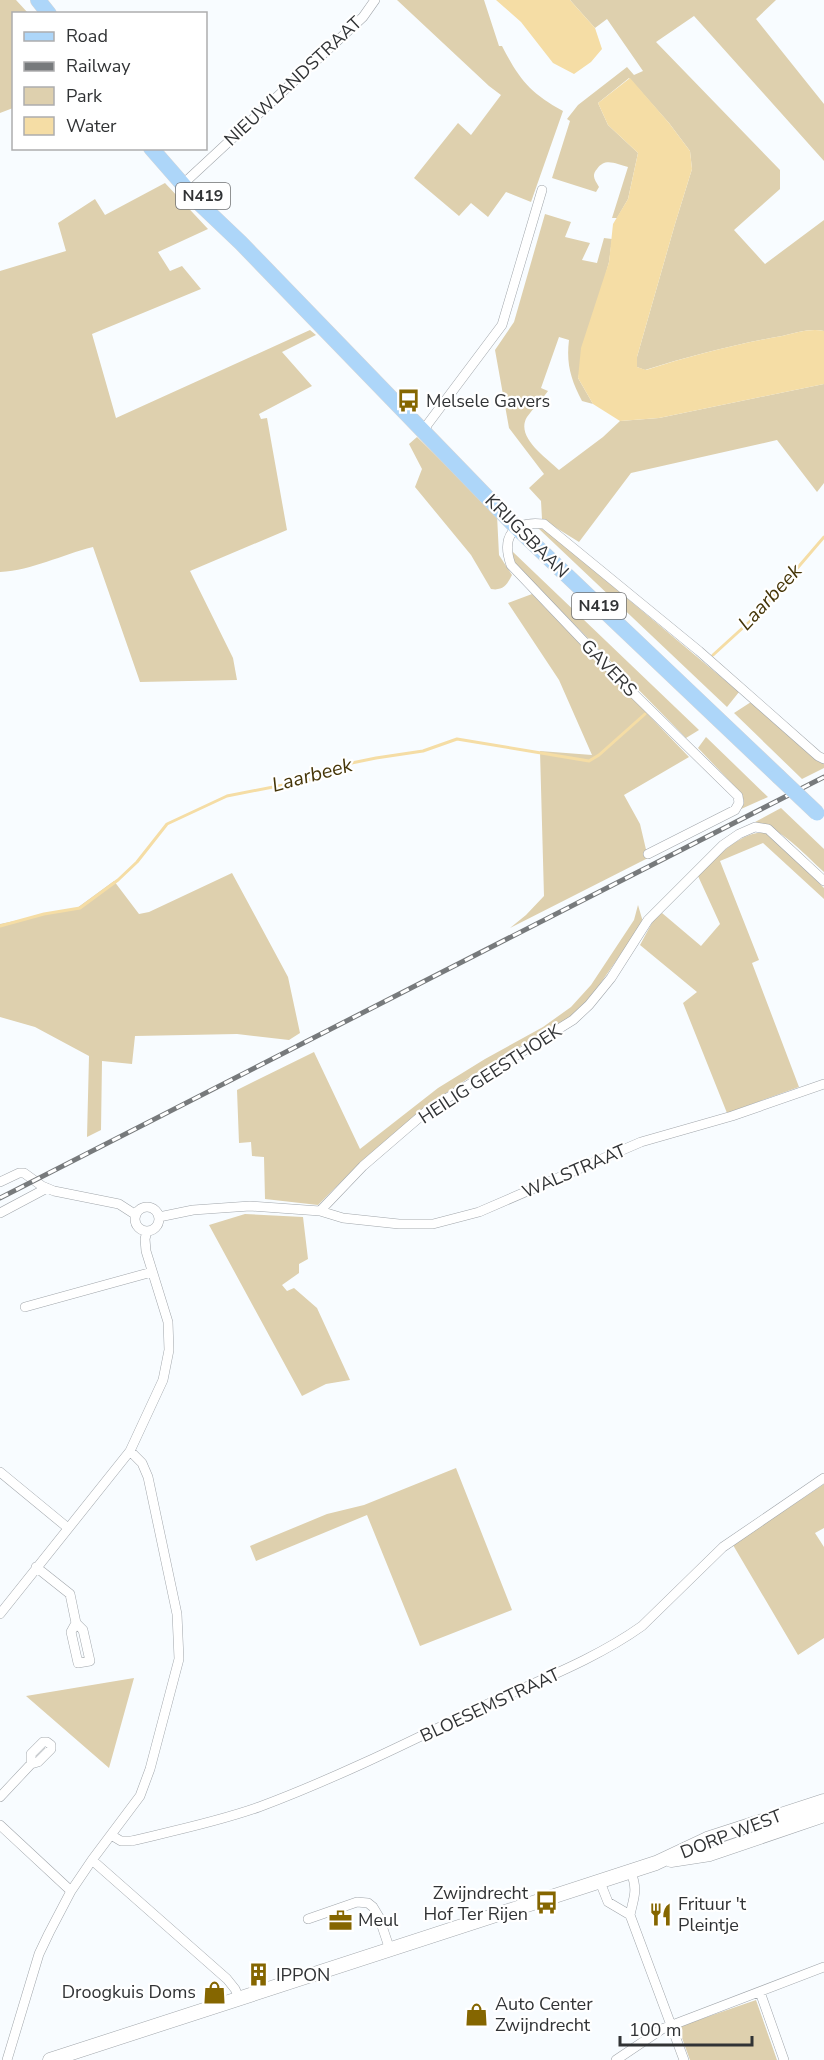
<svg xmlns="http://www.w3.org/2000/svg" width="824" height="2060" font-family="'Nunito Sans',sans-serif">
<rect width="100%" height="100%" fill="#f8fcff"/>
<path fill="#ded0ae" d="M0,0H16L28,13L14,14V96H12L13,108L0,113Z
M397,0H484L499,46H502C519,79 530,93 563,111L531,202L506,192L488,217L471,203L459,216L414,178L458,123L471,135L501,95L489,86Z
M570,0H776L756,19L824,104V161L694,16L656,42L780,170V189L734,230L765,264L824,220V331C810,328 796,333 782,336C736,344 690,356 645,370L637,367V357L675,224L692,169L690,151L669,123L629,78L598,103L608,125L638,153L628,199L617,218H612L628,167C616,164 605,157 597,169C591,176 595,180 599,187L596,192L552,178L570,121L567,119L578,105L627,67L634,75L643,71L607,19L595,28Z
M165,183L208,229L158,252L170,271L182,266L201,289L92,334L116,418L310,330L316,335L282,352L312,386L259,414L261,419L267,418L287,530L190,571L233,658L237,680L140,682L93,547C61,555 33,570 0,572V271L66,251L58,223L95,199L105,215Z
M545,214L571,222L565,237L590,243L582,260L597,263L604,238L612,239L609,262L578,378L593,404L582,401C571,380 566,364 569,340L559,337L541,388L548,391C542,400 533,408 527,417C515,437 546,457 559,470L603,437L620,421L659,418L824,384V483L817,492L777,440L631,473L579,542L542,519L541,501L529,488L544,474L509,428L495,350L514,322Z
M417,437L497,515L499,555L512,575C507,585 503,591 491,589L471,555L415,487L422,469L409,444Z
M542,527L739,692L727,707L538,528Z
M513,552L699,730L686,738L515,564L511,555Z
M532,594L689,757L624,795L640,824L648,858L510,928L526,915L544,896L540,751L592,755L559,680L508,603Z
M751,702L816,760L824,763V768L802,779L734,713Z
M706,737L768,797L741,809L744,801L741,793L698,748Z
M781,808L824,849V872C803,853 783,829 755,822Z
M757,833H766L774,839L824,888V899L763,843L720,861L759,960L752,963L799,1087L727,1113L683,1003L697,992L640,945L653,921L662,913L701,946L720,924L698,876C715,859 733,838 757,833Z
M232,873L288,977L300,1033L289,1040L237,1034L135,1036L132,1064L102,1061L101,1130L87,1137L89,1056L35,1027L0,1017V924L77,908L114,881L139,914L149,912Z
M638,905L643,922L591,997L568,1019L490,1064L428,1105L365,1158L318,1205L265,1199L264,1157L252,1156L251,1142L239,1143L237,1090L314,1052L360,1149L438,1088L485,1059L543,1027L571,1007L591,985L634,920Z
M245,1214L303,1217L308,1259L299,1264V1273L282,1285L287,1291L294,1288L317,1308L350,1380L326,1384L302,1396L209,1225Z
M456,1468L512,1610L420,1646L367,1515L256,1561L250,1546L327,1514L364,1505Z
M824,1484V1528L815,1533L824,1547V1638L798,1655L733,1545Z
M134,1678L109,1768L26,1696Z
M756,2000L777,2060H690L678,2027Z"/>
<path fill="#f5dda5" d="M496,0H570L595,28L602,49L591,62L574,74L553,63L521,22Z
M630,78L669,123L690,151L692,169L675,224L637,357V367L646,370C690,356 736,344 782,336C796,333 810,328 824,331V384L659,418L620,421L593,404L578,378L581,348L609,262L613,224L628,199L638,153L608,125L598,103Z"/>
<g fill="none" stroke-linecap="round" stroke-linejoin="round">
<path stroke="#f5dda5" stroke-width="3" d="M713,655L758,614L824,537
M0,926L44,914L80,908L118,880L137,862L167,824L227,796L314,779L342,765L376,758L423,751L457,739L589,761L599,755L645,714"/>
<defs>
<path id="street" d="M182,185L363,17L375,0
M426,432L427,425L502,325L542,190
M648,854L735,810L739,803L738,796L634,694L511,565C501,537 513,520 544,524L699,651L818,756L824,759
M0,1182L19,1173H24L42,1186L54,1191L119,1204L136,1215
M135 1219a12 12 0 1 1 24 0a12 12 0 1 1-24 0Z
M320,1211L363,1166L428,1110L573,1020L589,1005L611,978L648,920L723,845L739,834L755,827L768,829L824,881
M0,1213L47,1188
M159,1217L193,1210L250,1206L320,1211L343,1218L399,1224H433L479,1212L641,1142L732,1116L824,1084
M25,1307L152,1272
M0,1472L68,1528
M36,1567L70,1594L76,1623L71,1632L78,1663L90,1661L83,1630L76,1623
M0,1614L130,1451L163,1380L169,1350L168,1322L146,1251L145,1239L147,1231
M0,1797L31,1764L38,1762L51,1749V1745L47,1742H43L31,1754V1764
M0,1825L71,1891
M111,1835L121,1841H131C173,1831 217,1822 259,1807C334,1779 407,1743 479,1708C534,1682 593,1661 642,1626L723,1547L824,1478
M92,1860L227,1979L235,1989L239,1998
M600,1882L608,1902L630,1915L684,2060
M630,1915C634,1896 638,1891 631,1872
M308,1919L357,1902L368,1903L373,1907L379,1917L390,1950
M760,1992L784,2060
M7,2060L39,1954L49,1933L71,1891L92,1860L140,1796L150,1769L179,1659L177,1614L148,1477L142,1463L130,1451
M616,2060L662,2029L824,1967"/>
<path id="secondary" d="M671,1860L710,1854L824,1815
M50,2060L656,1863L707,1839L824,1801"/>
<path id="primary" d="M38,0L49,14
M151,148L199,203L241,243L516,527L778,776"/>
</defs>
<use href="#street" stroke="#a1a6ab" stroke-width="10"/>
<use href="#secondary" stroke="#a1a6ab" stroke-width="15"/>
<use href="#primary" stroke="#d6d6d7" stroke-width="16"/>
<use href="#street" stroke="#fff" stroke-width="9"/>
<use href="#secondary" stroke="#fff" stroke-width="14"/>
<use href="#primary" stroke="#add6f9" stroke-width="15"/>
<defs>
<path id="rail" d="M0,1198L824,777"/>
</defs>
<use href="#rail" stroke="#777a7c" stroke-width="5"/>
<use href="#rail" stroke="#fff" stroke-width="3" stroke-dasharray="9" stroke-linecap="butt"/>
<defs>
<path id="primary-bridge" d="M778,776L817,813"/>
</defs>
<use href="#primary-bridge" stroke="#d6d6d7" stroke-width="16" stroke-linecap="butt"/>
<use href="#primary-bridge" stroke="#add6f9" stroke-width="15"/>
</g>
<defs>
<symbol id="bus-bare" viewBox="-9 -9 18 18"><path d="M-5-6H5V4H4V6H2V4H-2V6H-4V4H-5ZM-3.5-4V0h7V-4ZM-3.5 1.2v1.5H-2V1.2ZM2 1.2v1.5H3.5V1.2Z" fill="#856600" stroke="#fff" stroke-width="2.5" paint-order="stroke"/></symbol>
<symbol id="restaurant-bare" viewBox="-9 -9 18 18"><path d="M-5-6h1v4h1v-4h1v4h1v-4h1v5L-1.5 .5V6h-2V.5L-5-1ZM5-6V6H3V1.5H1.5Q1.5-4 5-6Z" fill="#856600" stroke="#fff" stroke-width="2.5" paint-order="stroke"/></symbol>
<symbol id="office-bare" viewBox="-9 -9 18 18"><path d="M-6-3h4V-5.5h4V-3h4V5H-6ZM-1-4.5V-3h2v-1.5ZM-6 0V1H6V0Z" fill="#856600" stroke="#fff" stroke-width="2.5" paint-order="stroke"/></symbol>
<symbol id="building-bare" viewBox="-9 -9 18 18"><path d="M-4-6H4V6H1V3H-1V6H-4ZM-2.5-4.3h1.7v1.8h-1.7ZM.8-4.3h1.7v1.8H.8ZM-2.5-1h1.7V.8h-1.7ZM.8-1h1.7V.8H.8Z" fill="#856600" stroke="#fff" stroke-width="2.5" paint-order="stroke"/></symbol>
<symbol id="shop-bare" viewBox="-9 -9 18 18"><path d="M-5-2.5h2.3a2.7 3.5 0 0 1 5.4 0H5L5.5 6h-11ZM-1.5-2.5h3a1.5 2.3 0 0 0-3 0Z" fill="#856600" stroke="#fff" stroke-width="2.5" paint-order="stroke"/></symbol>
</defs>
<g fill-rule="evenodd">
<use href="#bus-bare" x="392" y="384" width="33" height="33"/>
<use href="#bus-bare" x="530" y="1886" width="33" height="33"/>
<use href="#restaurant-bare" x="644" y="1898" width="33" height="33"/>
<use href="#office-bare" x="324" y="1904" width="33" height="33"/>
<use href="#building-bare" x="242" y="1958" width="33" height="33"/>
<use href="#shop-bare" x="198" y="1976" width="33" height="33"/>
<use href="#shop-bare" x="460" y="1998" width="33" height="33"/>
</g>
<g text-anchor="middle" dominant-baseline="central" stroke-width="4.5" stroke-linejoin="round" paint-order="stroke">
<g fill="#fff" stroke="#6f7072" stroke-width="1.5">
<rect x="176" y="183" width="54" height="26" rx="4.5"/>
<rect x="572" y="593" width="54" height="26" rx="4.5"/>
</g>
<g font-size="16" font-weight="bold" fill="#313335">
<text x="203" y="196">N419</text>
<text x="599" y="606">N419</text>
</g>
<g font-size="18" fill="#313335" stroke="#fff">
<text transform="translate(293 81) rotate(-43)">NIEUWLANDSTRAAT</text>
<text transform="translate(527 536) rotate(45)">KRIJGSBAAN</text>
<text transform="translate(609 668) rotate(46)">GAVERS</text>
<text transform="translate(490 1074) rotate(-33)">HEILIG GEESTHOEK</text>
<text transform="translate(574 1171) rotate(-23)">WALSTRAAT</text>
<text transform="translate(490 1705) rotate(-25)">BLOESEMSTRAAT</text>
<text transform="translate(731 1834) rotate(-21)">DORP WEST</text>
</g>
<g font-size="18" fill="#313335" stroke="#fff" text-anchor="start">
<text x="426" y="401">Melsele Gavers</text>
<text x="528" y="1893" text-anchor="end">Zwijndrecht<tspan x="528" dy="21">Hof Ter Rijen</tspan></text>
<text x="678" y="1904">Frituur 't<tspan x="678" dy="21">Pleintje</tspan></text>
<text x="358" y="1920">Meul</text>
<text x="276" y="1975">IPPON</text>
<text x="196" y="1992" text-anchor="end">Droogkuis Doms</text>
<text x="495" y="2004">Auto Center<tspan x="495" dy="21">Zwijndrecht</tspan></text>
</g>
<g font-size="20" font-style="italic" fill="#453507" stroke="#fff">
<text transform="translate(770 597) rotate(-47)">Laarbeek</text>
<text transform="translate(312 775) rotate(-15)">Laarbeek</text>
</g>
</g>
<rect x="12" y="12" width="195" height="138" fill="#ffffff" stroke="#adadae" stroke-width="1.5"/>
<rect x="24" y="32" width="30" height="9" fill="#add6f9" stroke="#adadae" stroke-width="1.5"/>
<text x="66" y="42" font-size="18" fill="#313335">Road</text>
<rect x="24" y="62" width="30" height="9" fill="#777a7c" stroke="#adadae" stroke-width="1.5"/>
<text x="66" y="72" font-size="18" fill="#313335">Railway</text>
<rect x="24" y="87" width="30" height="18" fill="#ded0ae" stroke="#adadae" stroke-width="1.5"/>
<text x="66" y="102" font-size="18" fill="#313335">Park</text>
<rect x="24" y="117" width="30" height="18" fill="#f5dda5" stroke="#adadae" stroke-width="1.5"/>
<text x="66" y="132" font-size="18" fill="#313335">Water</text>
<path d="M620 2036v9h132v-9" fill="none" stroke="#313335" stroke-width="3"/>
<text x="629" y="2036" font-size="18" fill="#313335" stroke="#ffffff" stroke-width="4.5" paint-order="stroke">100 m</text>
</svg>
